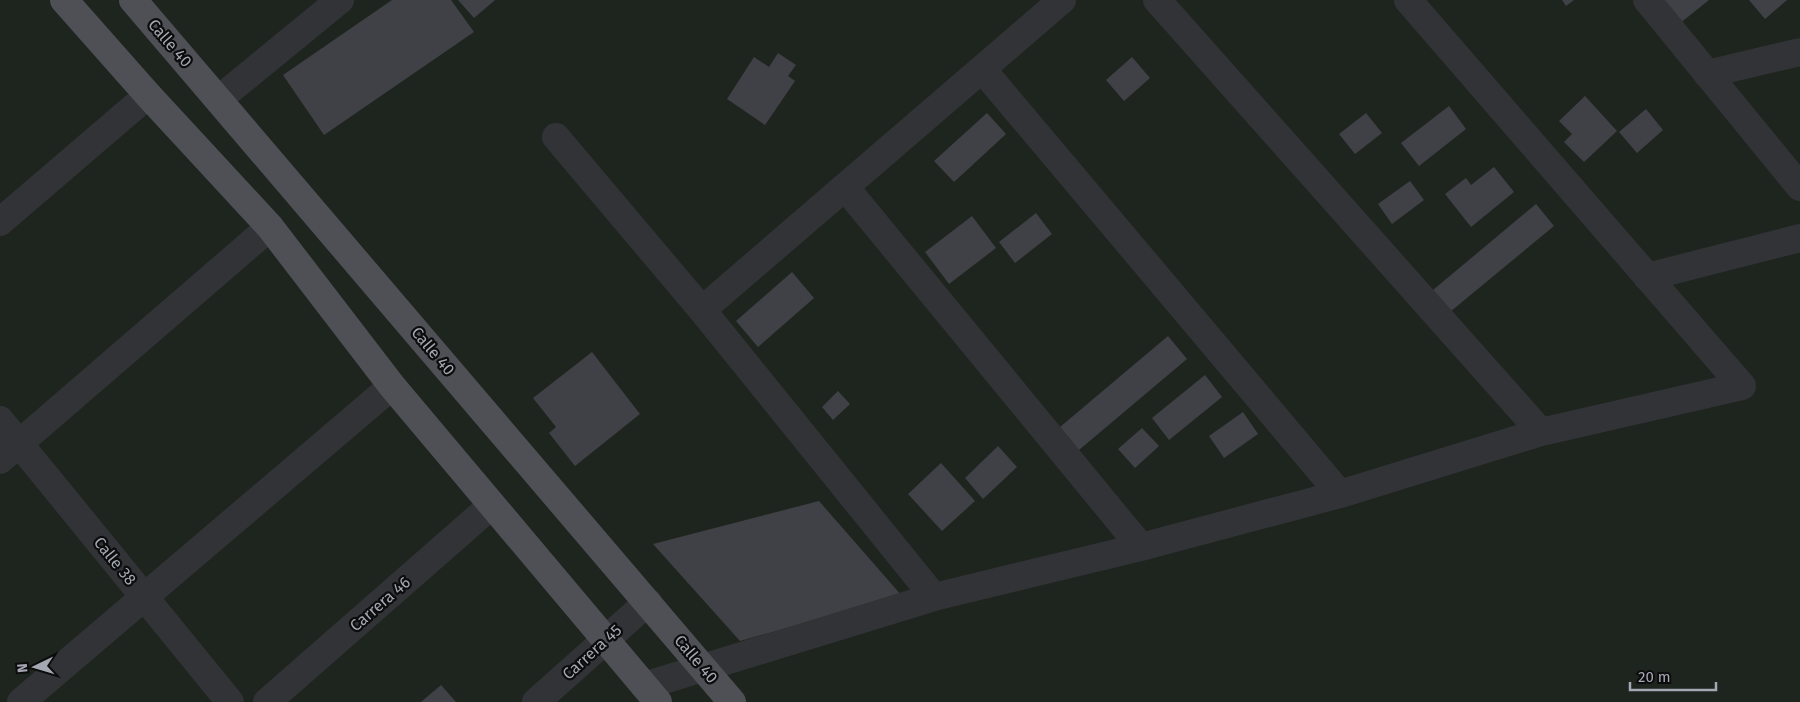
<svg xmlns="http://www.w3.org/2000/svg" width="1800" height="702" font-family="'Fira Sans',sans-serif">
<rect width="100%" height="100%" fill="#111113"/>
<path fill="#1e251e" d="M0,0H1800V702H0Z"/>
<path fill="#404146" d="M392,0H451L474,32L324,135L283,75Z
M458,0H495L474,18Z
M1562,0H1574L1566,6Z
M1664,0H1709L1679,24Z
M1749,0H1787L1765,19Z
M778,53L796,65L788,76L795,81L765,125L727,99L754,57L769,67Z
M1132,57L1150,78L1124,101L1106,80Z
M1585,96L1617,131L1584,162L1564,142L1572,134L1559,121Z
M1449,106L1466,129L1419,166L1401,143Z
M1646,109L1663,130L1637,153L1619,132Z
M987,113L1006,134L954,182L934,161Z
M1366,113L1382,133L1355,154L1339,134Z
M1494,167L1514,192L1471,227L1445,194L1466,178L1471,185Z
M1410,181L1424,200L1392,224L1378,204Z
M1536,204L1554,226L1450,312L1433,290Z
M1036,213L1052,234L1015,263L999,242Z
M972,216L996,248L949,284L925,252Z
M792,272L814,298L758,347L736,321Z
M1168,336L1187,359L1079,450L1060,427Z
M592,352L640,414L575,466L549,433L556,427L533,398Z
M1205,375L1222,397L1169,440L1152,418Z
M838,391L850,404L833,420L822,407Z
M1243,412L1258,434L1224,458L1209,436Z
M1142,428L1159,446L1135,468L1118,449Z
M998,446L1017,467L983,499L965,478Z
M941,463L975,501L942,531L908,494Z
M819,501L902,596L740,641L653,544Z
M441,685L456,702H421Z"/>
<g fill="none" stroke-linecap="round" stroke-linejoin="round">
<path stroke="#323337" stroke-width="28" d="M1157,0L1541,432
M1647,0L1800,187
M982,69L1340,494
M1707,74L1800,52
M219,99L340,0
M556,137L702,310L934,597
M845,187L1141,547
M0,222L148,95
M1647,277L1800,238
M702,310L1062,0
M0,420L230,702
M0,460L270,227
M644,686L934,597L1141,547L1340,494L1541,432L1742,386L1408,0
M21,702L392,386
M267,702L492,505
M536,702L648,602"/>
<path stroke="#4e5056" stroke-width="28" d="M64,0L148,95L270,227L392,386L658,702
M133,0L732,702"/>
</g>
<g text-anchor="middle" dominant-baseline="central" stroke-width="4.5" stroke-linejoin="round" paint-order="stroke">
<g font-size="16" fill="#a3a8b3" stroke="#0c0c0d">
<text transform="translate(170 43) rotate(49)">Calle 40</text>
<text transform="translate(433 351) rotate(50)">Calle 40</text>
<text transform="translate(115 561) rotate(51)">Calle 38</text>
<text transform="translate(380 604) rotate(-41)">Carrera 46</text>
<text transform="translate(592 652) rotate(-42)">Carrera 45</text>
<text transform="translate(696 659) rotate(50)">Calle 40</text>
</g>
</g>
<g transform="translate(35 667) rotate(265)" stroke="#0c0c0d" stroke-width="4" paint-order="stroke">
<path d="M0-4L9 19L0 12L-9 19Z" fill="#a3a8b3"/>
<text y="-8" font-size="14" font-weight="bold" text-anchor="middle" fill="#a3a8b3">N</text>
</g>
<path d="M1630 682v8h86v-8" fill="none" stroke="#a3a8b3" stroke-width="2.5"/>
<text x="1638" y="682" font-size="15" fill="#a3a8b3" stroke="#0c0c0d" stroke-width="4" paint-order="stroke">20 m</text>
</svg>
